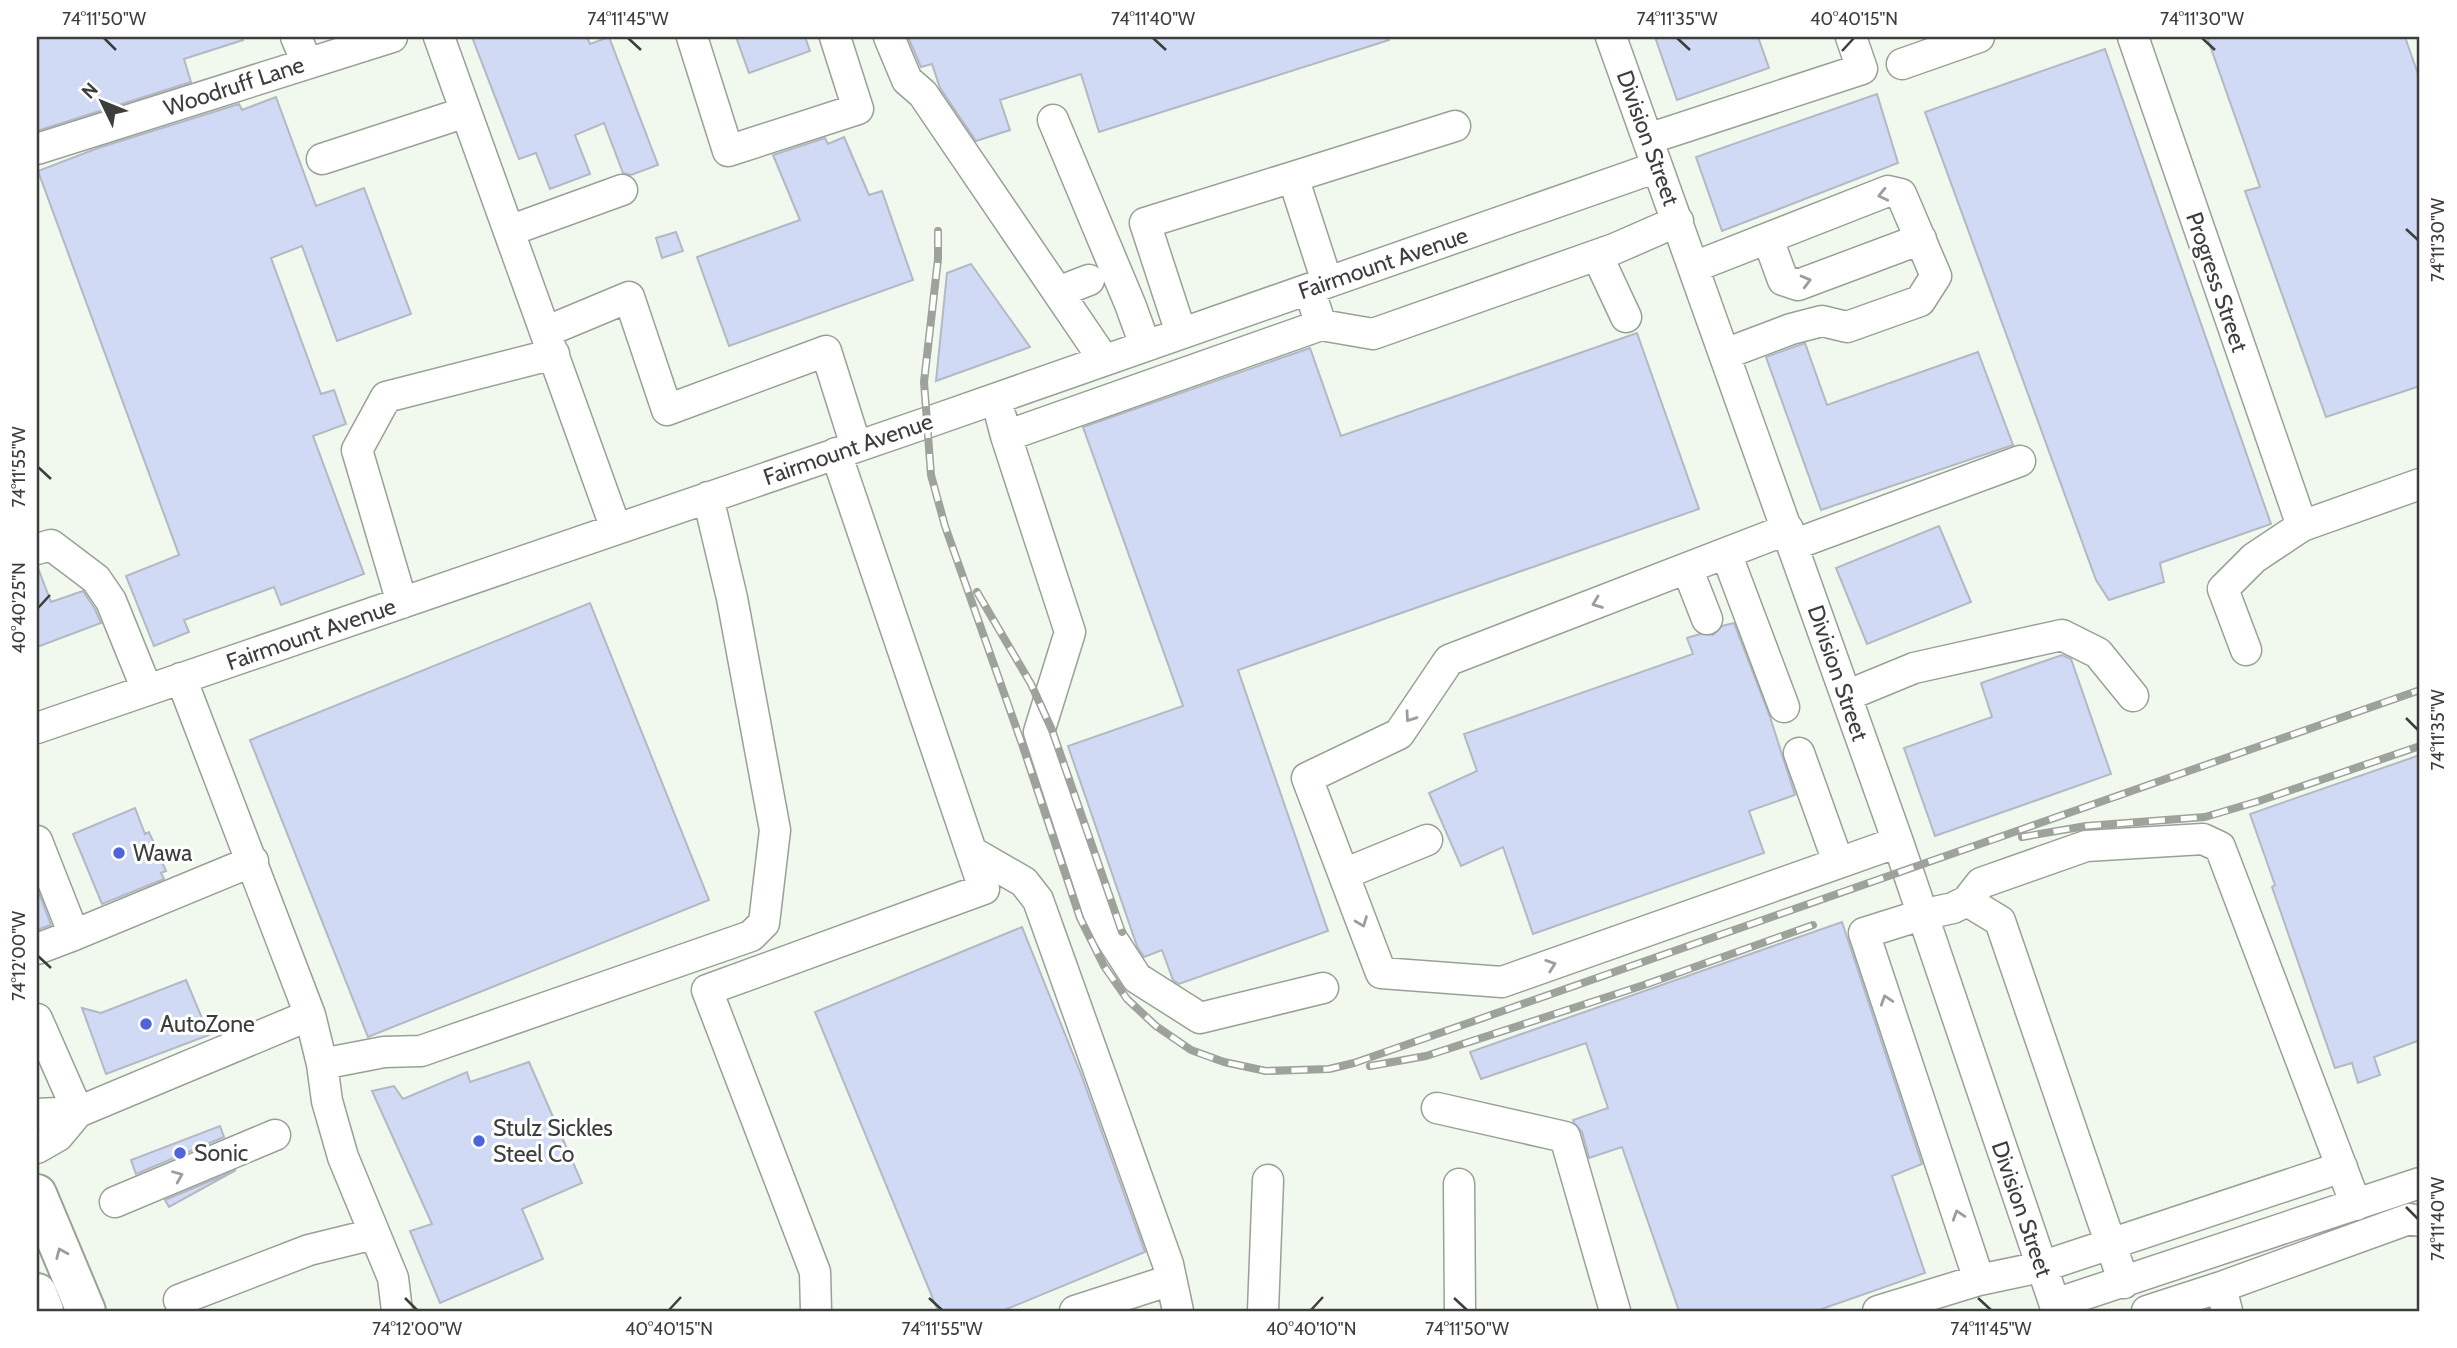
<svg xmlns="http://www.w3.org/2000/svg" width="2457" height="1348" font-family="Cabin,sans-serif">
<rect width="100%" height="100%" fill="#f1f9ef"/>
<path fill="#d1daf5" stroke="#b4b8c3" stroke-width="2" d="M37,37H242L243,40L184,59L191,82L37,131Z
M472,37H587L590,44L609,37L658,165L631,175L623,173L604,123L575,135L590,174L550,189L536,153L519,159Z
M736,37H805L810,51L749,73Z
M908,37H1388L1389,40L1099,132L1081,74L1000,100L1010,130L976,141L940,88L932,64L921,67Z
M1655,37H1758L1769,68L1677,100Z
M2207,37H2405L2420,80V386L2326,417L2245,191L2260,187Z
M2105,49L2271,524L2160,563L2164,582L2109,600L2096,580L1925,112Z
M1877,94L1898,163L1722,231L1696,157Z
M276,97L316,206L364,188L411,314L337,341L302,246L271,258L321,394L334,390L346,424L313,436L364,574L281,605L274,587L184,620L189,632L154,646L126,576L179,555L38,171L98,148L239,104L242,110Z
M844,137L869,195L882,191L913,280L729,346L697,257L800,220L773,155L825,138L828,144Z
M676,232L683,251L662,258L656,238Z
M971,264L1030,347L936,381L947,273Z
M1637,333L1699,509L1238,670L1328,931L1179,984L1173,980L1162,950L1144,957L1137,946L1068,746L1183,706L1083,427L1310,348L1341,436Z
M1805,343L1827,405L1978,352L2013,445L1821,510L1766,357Z
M1939,526L1971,602L1867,644L1836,568Z
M38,568L51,602L83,591L95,609L101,623L37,647Z
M590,603L709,900L368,1037L250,740Z
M1734,623L1770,717L1795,795L1749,811L1764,853L1533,934L1503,847L1461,866L1429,793L1477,771L1464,734L1693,654L1687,638L1700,634L1713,635L1722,626Z
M2062,655L2071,659L2111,774L1935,836L1904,748L1992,717L1981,683Z
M2420,755V1040L2374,1057L2380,1075L2358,1083L2352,1063L2335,1068L2272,887L2275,885L2250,814Z
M135,808L145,834L149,832L166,871L161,873L164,879L102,904L73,834Z
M37,888L51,925L37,930Z
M1842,922L1922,1164L1892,1176L1925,1273L1816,1311H1679L1622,1147L1589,1158L1582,1132L1574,1123L1573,1120L1608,1108L1586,1043L1481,1079L1470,1052Z
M1022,927L1081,1074L1145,1252L1002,1311H938L815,1012Z
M186,980L209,1035L106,1074L82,1008L101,1013Z
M529,1062L582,1183L522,1209L543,1259L440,1303L410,1231L432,1224L372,1091L394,1086L403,1099L467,1072L470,1082Z
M220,1126L224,1137L136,1174L131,1160Z
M236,1170L169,1207L165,1200Z"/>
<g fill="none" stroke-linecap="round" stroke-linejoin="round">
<defs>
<path id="minor" d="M296,37L307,63
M439,37L616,529
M692,37L728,151L858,109L835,37
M889,37L907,80L923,94L1104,360
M1611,37L1898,842L2057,1311
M2133,37L2302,526
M1902,64L1979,37
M1053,120L1130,304L1145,345
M1648,139L1862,69L1851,37
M37,149L392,37
M322,159L466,112
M509,231L622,190
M1768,239L1783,280L1798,285L1921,239
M1597,255L1626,317
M1694,267L1888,191L1901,194L1936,276L1920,301L1847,327L1822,321L1791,329L1725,354
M1327,282L1293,177L1455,126
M1309,289L1321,325L1373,334L1614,249L1678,221
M1058,292L1089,280
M545,332L629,297L667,410L826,351L856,446
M1181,333L1145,223L1293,177
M1001,417L1006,436L1321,325
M1006,436L1070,632L1039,732L1102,924L1137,978L1200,1018L1323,988
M1788,529L1449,660L1399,734L1307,778L1381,973L1502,982L1898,842
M1793,545L2020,461
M37,549L51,545L96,579L111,601L147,690
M1726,553L1784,707
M1687,568L1707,619
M402,603L357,450L386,397L554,354
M2246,650L2223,589L2254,558L2302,526L2420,484
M181,678L310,1015L322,1064L327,1101L343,1157L393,1278L397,1311
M1846,696L1914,668L2062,635L2098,653L2133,696
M37,728L926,423L1657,167
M1799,753L1838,862
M37,841L74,935L37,949
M972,852L1024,882L1038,900L1168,1264L1178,1311
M1344,874L1427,840
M1967,901L1981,883L2086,846L2203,839L2220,847L2356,1205
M74,935L253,861
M37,1019L78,1112
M322,1064L384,1052L421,1051L751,936L764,923L775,830L732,598L708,497
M1437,1108L1565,1137L1615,1311
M37,1114L78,1112L310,1015
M37,1148L58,1136L78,1112
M1459,1184L1460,1311
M115,1202L275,1135
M1979,1280L1864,933L1921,915L1953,908L1967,901L2000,921L2124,1283
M2221,1287L2409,1219L2420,1221
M179,1300L309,1250L374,1234
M2055,1304L2420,1183
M816,1311L815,1272L707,990L984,889L836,453
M1075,1311L1171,1280
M1263,1311L1268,1180
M1878,1311L1979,1280L2041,1267L2342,1167
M2147,1311L2221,1287L2227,1311"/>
<path id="highway" d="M37,1194L86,1311
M37,1293L44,1311"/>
</defs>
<use href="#minor" stroke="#99a197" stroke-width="33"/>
<use href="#highway" stroke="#99a197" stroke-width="42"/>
<use href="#minor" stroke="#fff" stroke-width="30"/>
<use href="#highway" stroke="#fff" stroke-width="38"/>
<defs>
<path id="rail" d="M938,231V259L924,382L931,475L945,526L1022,744L1080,918L1104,966L1127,999L1156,1026L1191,1050L1224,1062L1266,1071L1329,1069L1354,1063L2420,690
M977,592L1031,684L1052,730L1122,932
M2022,837L2086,826L2205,817L2259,801L2420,746
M1370,1066L1426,1056L1644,985L1813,925"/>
</defs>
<use href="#rail" stroke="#9da29b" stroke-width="8"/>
<use href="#rail" stroke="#fff" stroke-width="5" stroke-dasharray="16" stroke-linecap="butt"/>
</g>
<defs><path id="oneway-chevron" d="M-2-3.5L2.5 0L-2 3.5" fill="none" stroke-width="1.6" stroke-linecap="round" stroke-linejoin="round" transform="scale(1.75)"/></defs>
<g stroke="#9d9e9c">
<use href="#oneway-chevron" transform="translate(1883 195) rotate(167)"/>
<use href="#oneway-chevron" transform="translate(1806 281) rotate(-15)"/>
<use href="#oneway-chevron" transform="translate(1597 603) rotate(159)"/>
<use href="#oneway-chevron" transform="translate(1410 717) rotate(125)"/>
<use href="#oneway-chevron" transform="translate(1362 922) rotate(69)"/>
<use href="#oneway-chevron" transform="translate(1551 965) rotate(-19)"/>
<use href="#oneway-chevron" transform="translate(1886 1000) rotate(-108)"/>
<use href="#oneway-chevron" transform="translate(178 1176) rotate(-23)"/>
<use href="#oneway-chevron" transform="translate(1958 1215) rotate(-108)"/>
<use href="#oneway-chevron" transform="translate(61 1253) rotate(-113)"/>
</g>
<path fill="none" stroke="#3b3e3a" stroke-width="2.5" d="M104,38L116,50M628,38L641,50M1153,38L1166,50M1677,38L1690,50M2202,38L2215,50M1842,51L1854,38M2406,229L2418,240M38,467L51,479M38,608L50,595M2406,718L2418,730M38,956L51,968M2406,1207L2418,1219M405,1298L417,1310M929,1298L942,1310M1454,1298L1467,1310M1978,1298L1991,1310M669,1310L681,1297M1311,1310L1323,1297"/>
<g fill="#4f64d9" stroke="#fff" stroke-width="2.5">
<circle cx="119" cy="853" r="7"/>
<circle cx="146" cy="1024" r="7"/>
<circle cx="479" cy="1141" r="7"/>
<circle cx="180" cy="1153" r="7"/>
</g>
<g text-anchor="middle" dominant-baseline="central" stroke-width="6" stroke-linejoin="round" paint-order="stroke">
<g font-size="23" fill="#3b3e3a" stroke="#fff">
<text transform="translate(234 86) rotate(-18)">Woodruff Lane</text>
<text transform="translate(1648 138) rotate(70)">Division Street</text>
<text transform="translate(1383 263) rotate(-19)">Fairmount Avenue</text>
<text transform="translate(2217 282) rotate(71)">Progress Street</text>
<text transform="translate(848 449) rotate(-19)">Fairmount Avenue</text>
<text transform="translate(311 634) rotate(-19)">Fairmount Avenue</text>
<text transform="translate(1838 673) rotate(71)">Division Street</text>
<text transform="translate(2022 1209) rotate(71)">Division Street</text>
</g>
<g font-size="23" fill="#3b3e3a" stroke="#fff" text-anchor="start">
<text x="133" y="853">Wawa</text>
<text x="160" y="1024">AutoZone</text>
<text x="493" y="1128">Stulz Sickles<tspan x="493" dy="26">Steel Co</tspan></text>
<text x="194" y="1153">Sonic</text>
</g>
</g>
<rect width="2457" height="1348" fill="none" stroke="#ffffff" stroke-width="77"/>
<g transform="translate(102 102) rotate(313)" stroke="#ffffff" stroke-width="5" paint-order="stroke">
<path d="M0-5L12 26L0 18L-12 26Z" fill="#3b3e3a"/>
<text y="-10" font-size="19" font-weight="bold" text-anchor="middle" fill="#3b3e3a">N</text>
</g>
<rect x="38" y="38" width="2380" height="1272" fill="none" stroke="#3b3e3a" stroke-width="2.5"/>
<g font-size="18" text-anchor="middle" fill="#3b3e3a">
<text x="104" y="25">74°11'50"W</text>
<text x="628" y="25">74°11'45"W</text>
<text x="1153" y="25">74°11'40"W</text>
<text x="1677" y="25">74°11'35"W</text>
<text x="1854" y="25">40°40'15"N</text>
<text x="2202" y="25">74°11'30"W</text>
<text transform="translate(2438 240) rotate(-90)" y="6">74°11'30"W</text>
<text transform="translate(19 467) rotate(-90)" y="6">74°11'55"W</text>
<text transform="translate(19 608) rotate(-90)" y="6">40°40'25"N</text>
<text transform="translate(2438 730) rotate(-90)" y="6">74°11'35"W</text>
<text transform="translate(19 956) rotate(-90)" y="6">74°12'00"W</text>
<text transform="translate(2438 1219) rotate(-90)" y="6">74°11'40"W</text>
<text x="417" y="1335">74°12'00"W</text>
<text x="669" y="1335">40°40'15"N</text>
<text x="942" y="1335">74°11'55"W</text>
<text x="1311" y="1335">40°40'10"N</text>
<text x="1467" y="1335">74°11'50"W</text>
<text x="1991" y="1335">74°11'45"W</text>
</g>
</svg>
